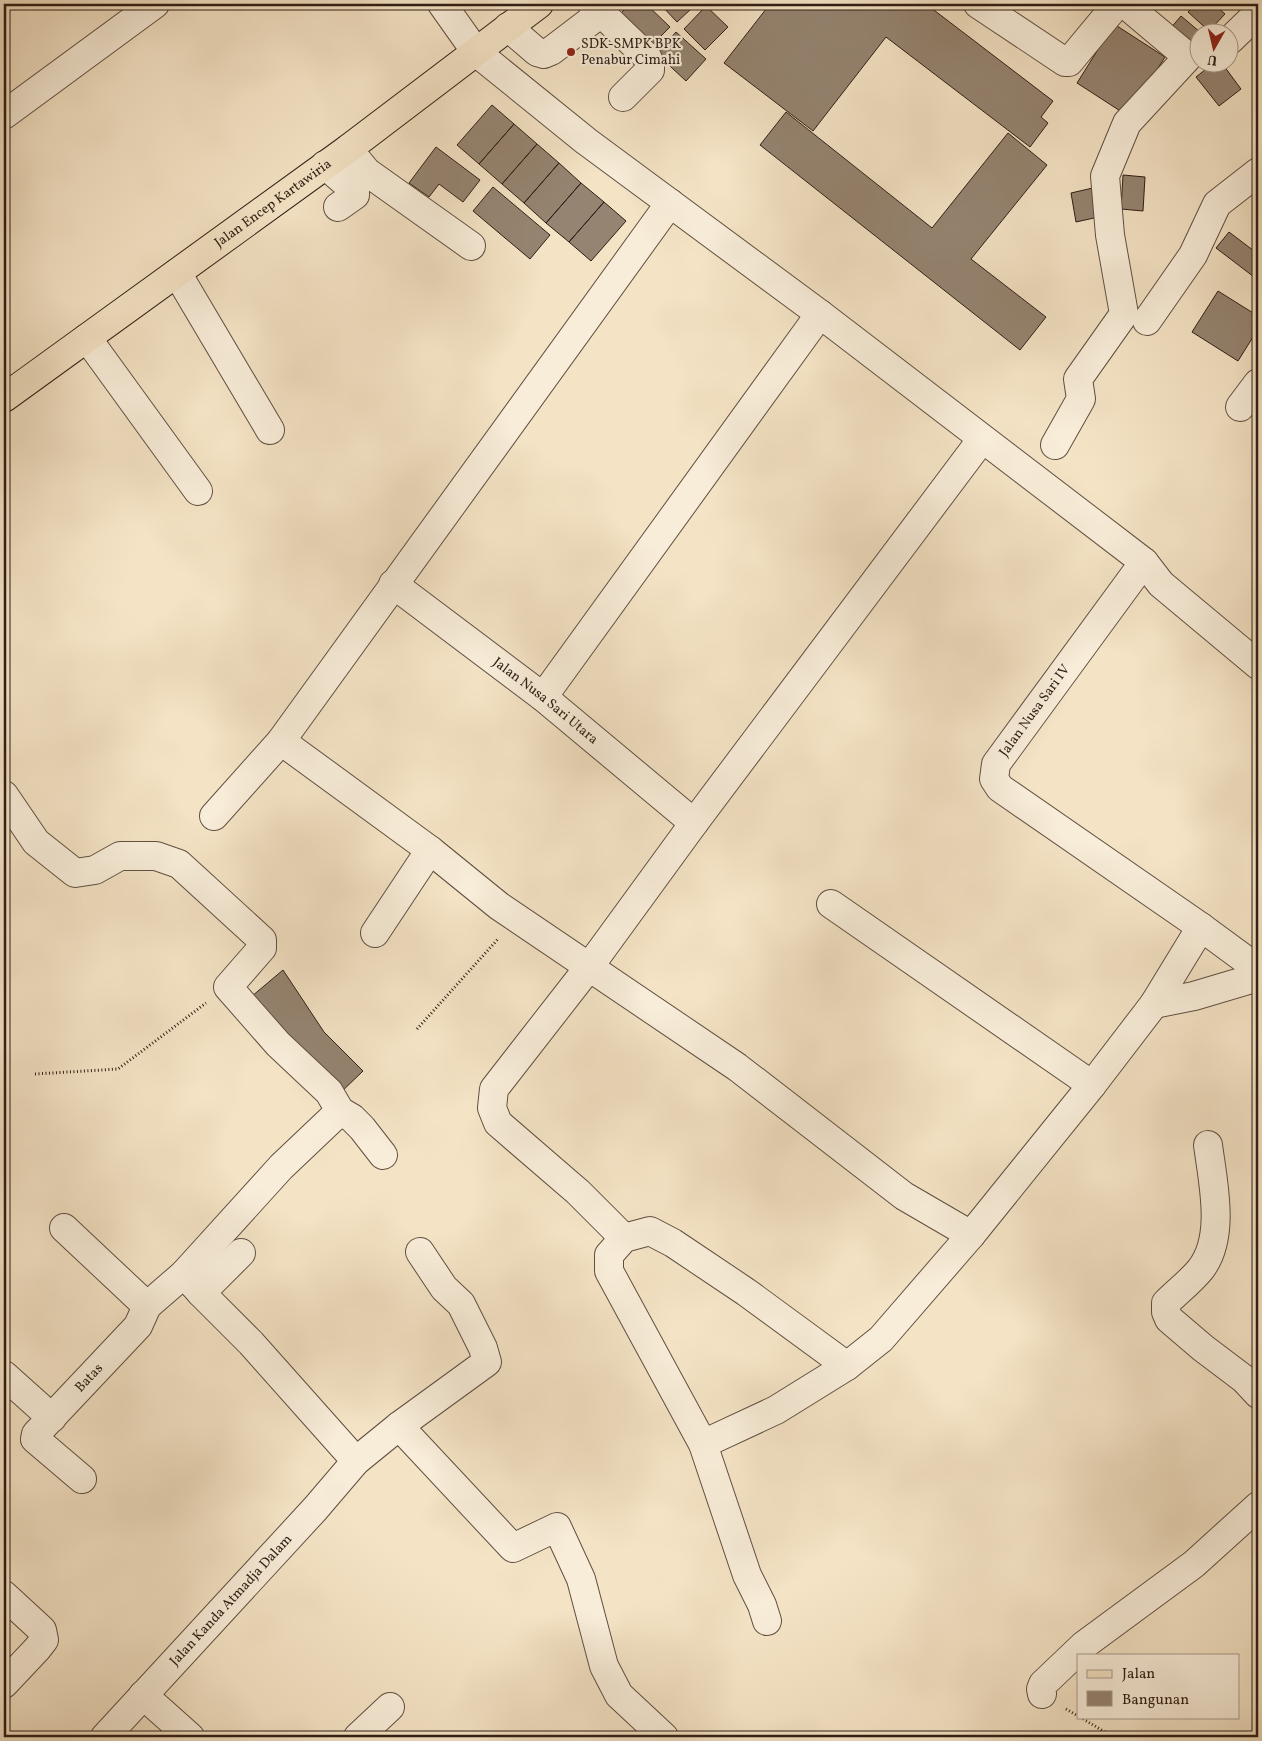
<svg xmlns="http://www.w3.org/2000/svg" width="1262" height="1741" font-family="Vollkorn,serif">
<rect width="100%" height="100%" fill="#f4e3c5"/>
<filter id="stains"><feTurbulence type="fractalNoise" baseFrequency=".004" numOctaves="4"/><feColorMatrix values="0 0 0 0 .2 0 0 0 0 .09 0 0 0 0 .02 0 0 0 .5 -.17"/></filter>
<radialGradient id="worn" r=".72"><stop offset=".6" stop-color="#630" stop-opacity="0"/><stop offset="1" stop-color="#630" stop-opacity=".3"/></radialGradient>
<path fill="#958471" stroke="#2f1e15" d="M630,4H646L670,27L653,44L621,13Z
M660,4H686L691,9L677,22Z
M692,4H705L697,10Z
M770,4H926L1053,101L1041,117L1048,123L1030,147L886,37L813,131L724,63Z
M1196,4H1214L1225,14L1209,31L1188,12Z
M706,6L728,27L705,50L684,29Z
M1181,16L1200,32L1189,47L1169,30Z
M1114,24L1165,57L1128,116L1077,83Z
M676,32L706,59L686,81L657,54Z
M1215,62H1221L1241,89L1219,106L1196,77Z
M492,105L514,124L479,164L457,145Z
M786,112L932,228L1008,133L1047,165L971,259L1046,317L1020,350L760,145Z
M514,124L537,144L502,184L479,164Z
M537,144L559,163L524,203L502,184Z
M436,147L480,180L463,202L439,184L429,197L409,183Z
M559,163L581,183L546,223L524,203Z
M1123,175L1145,177L1143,211L1121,209Z
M581,183L604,202L569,242L546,223Z
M493,187L550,235L530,259L473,211Z
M1097,187L1103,216L1076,222L1071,193Z
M604,202L626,221L591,261L569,242Z
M1229,232L1258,254V280L1216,248Z
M1218,291L1258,316V329L1238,361L1192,332Z
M283,970L324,1032L363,1071L337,1096L245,1002Z"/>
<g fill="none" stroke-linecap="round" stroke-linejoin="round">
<defs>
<g id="minor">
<path d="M442,4L476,52L586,141L820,314L1144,562L1161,584L1258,665"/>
<path d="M592,4L647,57L650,64V70L623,97"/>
<path d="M978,4L1065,62H1069L1117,4"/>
<path d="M508,27L537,52L544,54L551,51L601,13"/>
<path d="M1230,40L1258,13"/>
<path d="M4,115L155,4"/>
<path d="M348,149L367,172L471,246"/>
<path d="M325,165L355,191V195L338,207"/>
<path d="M177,273L270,430"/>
<path d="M1147,321L1193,255L1217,204L1258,172"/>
<path d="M87,338L198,491"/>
<path d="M1240,407L1258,383"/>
<path d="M1055,445L1081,399L1078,379L1124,314L1110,235L1105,176L1127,123L1188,57L1125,4"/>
<path d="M1144,562L996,764L994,779L1000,788L1201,927L1258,969"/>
<path id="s1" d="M393,584L543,697L694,823"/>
<path d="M543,697L820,314"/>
<path d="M281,741L430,850L499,906L737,1067L904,1196L971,1235"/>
<path d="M4,795L36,842L75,873L95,870L120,856H156L179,864L262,940V948L228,987L278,1044L329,1092L340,1111L352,1118L362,1128L383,1155"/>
<path d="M214,816L281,741L670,203"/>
<path d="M831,904L1092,1085"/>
<path d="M375,933L430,850"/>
<path d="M1154,1004L1194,996L1258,977"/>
<path d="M1208,1145C1213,1183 1226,1238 1200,1270C1190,1282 1177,1292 1166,1303V1312L1169,1319L1203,1348L1244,1379L1258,1394"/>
<path d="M64,1228L147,1306"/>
<path d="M624,1238L578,1192L498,1123L492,1108L494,1089L589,967L694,823L982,439"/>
<path d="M184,1274L201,1293L251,1343L356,1461"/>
<path d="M201,1293L241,1253"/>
<path d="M4,1375L52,1418"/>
<path d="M399,1426L513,1548L557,1527L581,1579L604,1666L619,1695L664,1737"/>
<path d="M703,1444L776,1410L847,1366L881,1339L971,1235L1092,1085L1154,1004L1201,927"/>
<path id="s2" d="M82,1479L35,1439L36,1434L138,1326L147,1306L184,1274L281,1167L340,1111"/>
<path d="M4,1595L42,1630L44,1640L37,1649L4,1684"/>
<path d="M767,1621L762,1605L747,1575L703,1444L609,1271V1255L624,1238L650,1231L673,1243L746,1292L847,1366"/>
<path d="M1042,1694L1041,1689L1043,1684L1084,1645L1194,1564L1258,1506"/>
<path d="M143,1695L190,1737"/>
<path id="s3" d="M105,1737L315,1509L356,1461L399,1426L487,1362L483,1348L461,1304L444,1288L420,1252"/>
<path d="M358,1737L390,1707"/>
</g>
<g id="major">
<path id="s4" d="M4,398L348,149L539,4"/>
</g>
</defs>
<use href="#minor" stroke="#604f41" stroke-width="30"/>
<use href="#major" stroke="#2f1e15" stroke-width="30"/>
<path stroke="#2f1e15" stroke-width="3" stroke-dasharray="1 2.5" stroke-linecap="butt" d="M417,1029L498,939
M35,1074L118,1069L206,1003
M1066,1709L1078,1716
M1080,1717L1113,1737"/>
<use href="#minor" stroke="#f8edd9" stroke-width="28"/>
<use href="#major" stroke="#f4e3c5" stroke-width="28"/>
</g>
<circle fill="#8f2418" stroke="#f8edd9" stroke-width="2" cx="571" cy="52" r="5"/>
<g text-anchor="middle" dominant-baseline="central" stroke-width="4.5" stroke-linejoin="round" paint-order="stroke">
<g font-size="14" fill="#2f1e15" stroke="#f8edd9" text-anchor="start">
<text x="581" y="44">SDK-SMPK BPK<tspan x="581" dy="16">Penabur Cimahi</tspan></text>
</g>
<g font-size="14" fill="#2f1e15" stroke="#f8edd9">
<text stroke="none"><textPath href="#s4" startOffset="332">Jalan Encep Kartawiria</textPath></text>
<text stroke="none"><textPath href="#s1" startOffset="192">Jalan Nusa Sari Utara</textPath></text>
<text transform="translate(1035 711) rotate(-54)">Jalan Nusa Sari IV</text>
<text stroke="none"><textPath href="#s2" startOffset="144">Batas</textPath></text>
<text stroke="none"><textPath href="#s3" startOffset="186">Jalan Kanda Atmadja Dalam</textPath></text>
</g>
</g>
<rect width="1262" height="1741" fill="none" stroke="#f4e3c5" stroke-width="20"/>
<rect x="5" y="5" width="1252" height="1731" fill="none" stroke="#2f1e15" stroke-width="2.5"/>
<rect x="10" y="10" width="1242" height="1721" fill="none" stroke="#2f1e15"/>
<rect x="1077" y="1654" width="162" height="65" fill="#f8edd9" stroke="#a89a8b"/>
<rect x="1087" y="1670" width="25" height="8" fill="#f4e3c5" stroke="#a89a8b"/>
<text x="1122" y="1678" font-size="15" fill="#2f1e15">Jalan</text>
<rect x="1087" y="1691" width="25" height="15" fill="#958471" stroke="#a89a8b"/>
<text x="1122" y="1704" font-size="15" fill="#2f1e15">Bangunan</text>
<g transform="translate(1214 48) rotate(188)"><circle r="24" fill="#f8edd9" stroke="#a89a8b"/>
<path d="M0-4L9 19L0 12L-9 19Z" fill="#8f2418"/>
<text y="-8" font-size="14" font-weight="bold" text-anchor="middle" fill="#2f1e15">U</text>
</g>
<rect width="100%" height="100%" filter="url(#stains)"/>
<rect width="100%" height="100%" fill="url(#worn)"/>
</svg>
